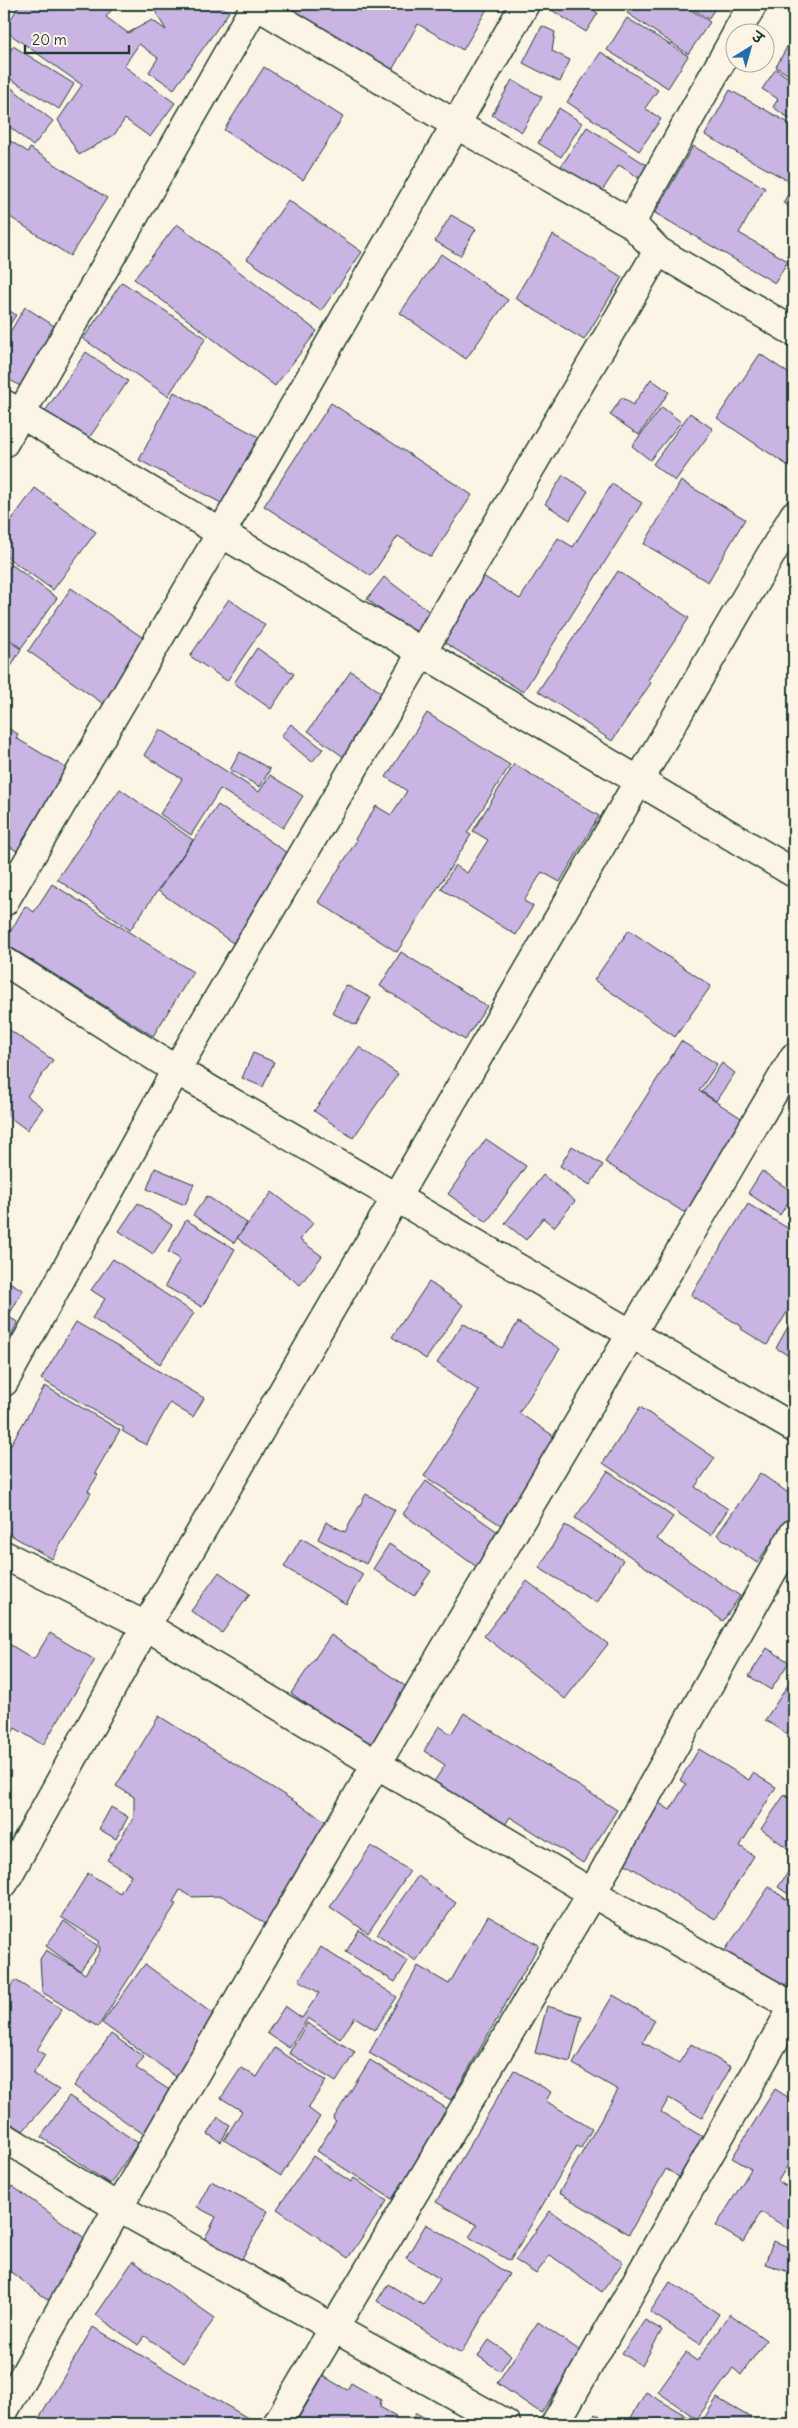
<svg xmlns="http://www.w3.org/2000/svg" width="798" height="2428" font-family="Delius,'Playpen Sans Deva',sans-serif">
<rect width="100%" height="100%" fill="#fcf5e5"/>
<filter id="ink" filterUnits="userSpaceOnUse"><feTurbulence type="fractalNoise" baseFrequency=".02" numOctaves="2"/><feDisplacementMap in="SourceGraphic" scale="10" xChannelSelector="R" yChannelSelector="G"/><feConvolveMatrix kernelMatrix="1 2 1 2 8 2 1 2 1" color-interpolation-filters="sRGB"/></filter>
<g filter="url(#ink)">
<path fill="#c9b4e4" stroke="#1f3d34" d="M20,4H116L106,17L128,33L152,20L166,30L151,4H217L229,12L174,89L149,72L158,58L139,44L124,66L175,103L150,137L125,119L114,135L79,155L58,120L82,85L4,30Z
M288,4H376L385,9L388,4H490L463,50L418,24L391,72L284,10Z
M553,4H583L598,13L586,32L550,9Z
M633,4H682L710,22L688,54L627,13Z
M686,4H718L708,19Z
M627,18L688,56L668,88L607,50Z
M542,26L555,32L552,51L570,60L560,82L523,63Z
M793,36H794V78L776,67Z
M13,46L74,84L59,109L4,75V61Z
M601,52L658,90L645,108L661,119L639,151L567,102Z
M264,67L343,117L303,180L224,130Z
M776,69L794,82V122L773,107L778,99L762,89Z
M512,80L542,97L522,132L492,115Z
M4,82L53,121L33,146L4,122Z
M730,90L794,126V209L783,203L794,184L705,135Z
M559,108L582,123L561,157L538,143Z
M587,127L650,167L642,180L619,165L596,200L556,174Z
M4,137L28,152L30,148L107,198L70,256L4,213Z
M693,146L765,188L739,233L788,261L775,283L655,213Z
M288,200L362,252L321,311L247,259Z
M451,215L476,229L460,256L435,241Z
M4,221L11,225L4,238Z
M177,224L317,331L275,386L134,279Z
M553,235L622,277L584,340L515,298Z
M441,254L508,300L466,359L400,313Z
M122,282L206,338L168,396L83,339Z
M4,307L16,315L4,333Z
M25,307L59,329L23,388L4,376V342Z
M86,352L128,381L85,444L43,414Z
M760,354L794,377L793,469L717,418Z
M651,379L669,392L639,435L610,415L622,397L633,405Z
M174,392L261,438L225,505L139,460Z
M331,403L472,495L431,557L398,536L371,576L264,506Z
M662,407L681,422L650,460L632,446Z
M690,413L713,429L675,481L653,464Z
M563,475L588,491L570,520L545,504Z
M681,481L745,519L708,582L644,544Z
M612,484L642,503L523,692L442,641L483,576L520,599L558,538L573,547Z
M35,488L96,532L53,590L4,555V530Z
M4,559L57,598L21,648L4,635Z
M618,571L689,618L648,680L651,683L612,741L538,691Z
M384,577L431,613L413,635L367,599Z
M71,588L149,642L105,705L28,651Z
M229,599L265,625L227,681L190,656Z
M4,638L21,649L4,679Z
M257,648L294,674L271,709L234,683Z
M351,671L393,701L349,761L308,731Z
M427,713L510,765L467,833L471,835L397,952L318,902L357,840L355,839L376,806L391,815L407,791L386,777Z
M291,724L323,749L312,762L281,736Z
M4,726L18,734L16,738L66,768L17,851L4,843Z
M160,729L259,792L270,775L303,796L283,828L220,789L191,835L160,814L182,779L144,755Z
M240,752L270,769L260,787L230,770Z
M514,764L599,816L560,882L542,872L524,901L533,906L516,935L441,889L455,865L467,873L488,840L473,831Z
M120,789L193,840L130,930L57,879Z
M218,805L293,857L233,943L158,891Z
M52,884L193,972L153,1036L4,943L25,906L34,912Z
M629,930L711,986L675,1037L594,980Z
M401,952L487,1006L465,1040L380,986Z
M346,985L371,998L356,1025L332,1013Z
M4,1026L53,1060L27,1096L43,1108L27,1130L4,1113Z
M681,1041L717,1064L699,1091L746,1121L688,1215L605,1162Z
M359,1047L398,1074L353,1138L314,1111Z
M253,1053L274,1062L263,1087L242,1078Z
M722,1063L735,1073L716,1101L702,1092Z
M486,1139L526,1166L487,1222L448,1194Z
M572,1146L603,1165L590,1185L560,1166Z
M155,1168L194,1184L185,1205L147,1189Z
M762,1171L794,1193L780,1215L748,1193Z
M543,1175L575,1201L554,1227L543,1218L526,1240L505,1223Z
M272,1192L313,1223L300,1240L322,1256L300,1285L237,1238Z
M207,1196L247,1223L234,1243L193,1215Z
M138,1203L172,1225L153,1254L119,1231Z
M748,1204L794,1232V1308L791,1306L767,1345L741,1329L742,1327L691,1295Z
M186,1220L235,1249L202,1307L165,1286L180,1259L168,1252Z
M113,1259L194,1313L160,1364L92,1318L105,1299L91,1290Z
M4,1279L23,1290L8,1317L18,1322L4,1349Z
M429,1282L463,1305L426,1359L392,1337Z
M794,1316V1359L776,1348Z
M76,1322L204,1398L193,1417L170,1403L146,1445L122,1431L124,1428L41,1379Z
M518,1322L560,1349L519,1413L563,1442L507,1529L424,1476L479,1391L437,1363L463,1323L502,1348Z
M45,1386L120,1430L95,1473L98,1475L88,1491L91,1493L52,1559L4,1531V1456Z
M640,1407L715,1458L695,1487L728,1509L711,1535L603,1463Z
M608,1471L673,1517L657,1539L740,1596L723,1621L575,1518Z
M760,1473L794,1497V1510L757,1563L717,1535Z
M426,1481L505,1537L481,1570L403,1514Z
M366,1494L395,1510L366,1564L318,1539L326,1522L345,1532Z
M565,1525L623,1560L597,1603L539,1568Z
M301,1538L363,1574L346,1604L284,1567Z
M389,1544L431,1571L414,1596L373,1569Z
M219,1572L250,1594L222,1633L191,1611Z
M527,1581L608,1644L565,1699L484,1636Z
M50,1633L95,1660L43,1745L15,1728L4,1746V1641L34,1659Z
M331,1635L411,1690L370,1749L291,1693Z
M767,1648L789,1662L771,1690L749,1676Z
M794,1676V1739L765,1720Z
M464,1713L617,1810L583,1863L510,1817L503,1828L433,1783L445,1765L424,1751L439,1726L451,1734Z
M159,1716L335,1827L272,1928L222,1896L191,1897L180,1890L173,1902L176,1904L98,2027L42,1992L40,1959L46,1950L85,1974L100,1951L99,1941L61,1917L88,1873L120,1893L131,1875L107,1860L134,1817V1797L116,1786Z
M699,1749L749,1780L753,1773L776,1787L740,1846L754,1856L715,1919L619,1860L656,1801L670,1810L686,1784L680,1780Z
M785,1794L794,1801V1853L761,1829Z
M111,1807L128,1817L116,1839L99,1829Z
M371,1846L410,1871L368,1933L330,1907Z
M789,1871L794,1875V1898L778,1887Z
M418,1876L456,1903L416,1961L377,1934Z
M769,1887L794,1905V1973L780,1993L723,1953Z
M488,1916L539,1945L451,2100L369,2053L418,1966L449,1984Z
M64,1921L98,1946L80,1971L46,1946Z
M359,1930L408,1961L395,1982L346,1952Z
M321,1947L397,1997L375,2030L355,2017L340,2039L308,2018L289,2048L267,2033L285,2006L302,2018L319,1993L299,1980Z
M145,1964L221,2020L179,2079L102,2023Z
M15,1980L62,2009L37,2050L45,2055L33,2074L59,2090L23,2131L4,2119V1996Z
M613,1995L655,2020L643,2042L679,2063L691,2044L731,2067L702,2118L669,2098L661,2112L703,2137L679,2177L666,2169L629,2234L559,2193L618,2090L573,2064Z
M547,2006L582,2016L570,2062L535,2053Z
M307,2023L355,2052L336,2082L289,2053Z
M111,2034L144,2057L136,2068L177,2095L148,2137L74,2086Z
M275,2048L326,2081L308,2108L320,2117L281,2176L224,2140L242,2111L221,2098L241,2068L257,2077Z
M370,2060L449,2110L392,2199L317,2151L336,2121L333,2119Z
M514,2070L551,2092L546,2101L592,2129L581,2148L577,2146L510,2261L469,2237L477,2225L436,2202Z
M775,2089L794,2101V2155L778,2181L794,2191V2226L792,2231L761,2212L743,2242L716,2226L751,2169L732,2158Z
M69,2096L138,2143L110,2184L41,2137Z
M218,2117L230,2125L221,2142L208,2134Z
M313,2156L351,2182L354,2178L387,2201L348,2258L277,2209Z
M211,2181L268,2211L236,2271L198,2251L216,2217L197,2207Z
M12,2186L93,2244L51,2302L4,2267V2197Z
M550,2211L623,2262L602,2292L550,2255L536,2274L515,2260Z
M426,2224L509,2274L461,2353L377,2301L388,2284L423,2305L440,2279L406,2258Z
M773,2241L794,2249L792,2273L765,2264Z
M133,2261L215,2318L183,2363L145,2336L138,2345L96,2315Z
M670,2282L719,2314L700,2344L650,2312Z
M730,2314L766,2340L741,2375L733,2368L697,2419L658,2392L686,2353L697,2361Z
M645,2320L662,2330L642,2366L622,2353Z
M538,2322L582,2352L541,2413L497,2383Z
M93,2327L258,2424H36Z
M489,2340L511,2355L500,2371L478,2356Z
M323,2376L347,2390L351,2383L381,2400L380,2407L396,2416L393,2422L397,2424H295Z
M646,2392L698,2423L697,2424H634L629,2421Z
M717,2398L751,2418L748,2424H710L703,2420Z
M416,2413L436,2424H409Z
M595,2414L613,2424H590Z"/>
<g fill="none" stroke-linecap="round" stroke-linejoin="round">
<defs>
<path id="minor" d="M255,4L455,124L631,223L658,251L794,332
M737,32L753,4
M631,223L736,35
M4,404L794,873
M4,443L256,4
M4,902L221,533L525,4
M4,961L176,1070L794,1428
M4,1382L176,1070L658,251
M794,1533L592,1893L794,2007
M4,1555L146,1626L592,1893L277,2424
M4,1883L146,1626L794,515
M4,2137L117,2207L506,2424
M4,2411C257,1954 531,1509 794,1057
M555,2424L794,2006"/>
</defs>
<use href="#minor" stroke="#1f3d34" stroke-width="31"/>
<use href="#minor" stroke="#fcf5e5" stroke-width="28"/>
</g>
</g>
<rect width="798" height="2428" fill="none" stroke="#fcf5e5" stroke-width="20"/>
<rect x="10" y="10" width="778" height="2408" fill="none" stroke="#1f3d34" stroke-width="2" filter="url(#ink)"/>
<g transform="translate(750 48) rotate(37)"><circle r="24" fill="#fcf5e5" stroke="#a4ab9e"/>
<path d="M0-4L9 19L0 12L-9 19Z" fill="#1f6fb2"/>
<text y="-8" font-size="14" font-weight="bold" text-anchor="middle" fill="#1f3d34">उ</text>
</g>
<path d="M25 45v8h104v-8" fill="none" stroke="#1f3d34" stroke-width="2.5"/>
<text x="32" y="45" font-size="15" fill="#1f3d34" stroke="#fcf5e5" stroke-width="4" paint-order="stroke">20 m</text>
</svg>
